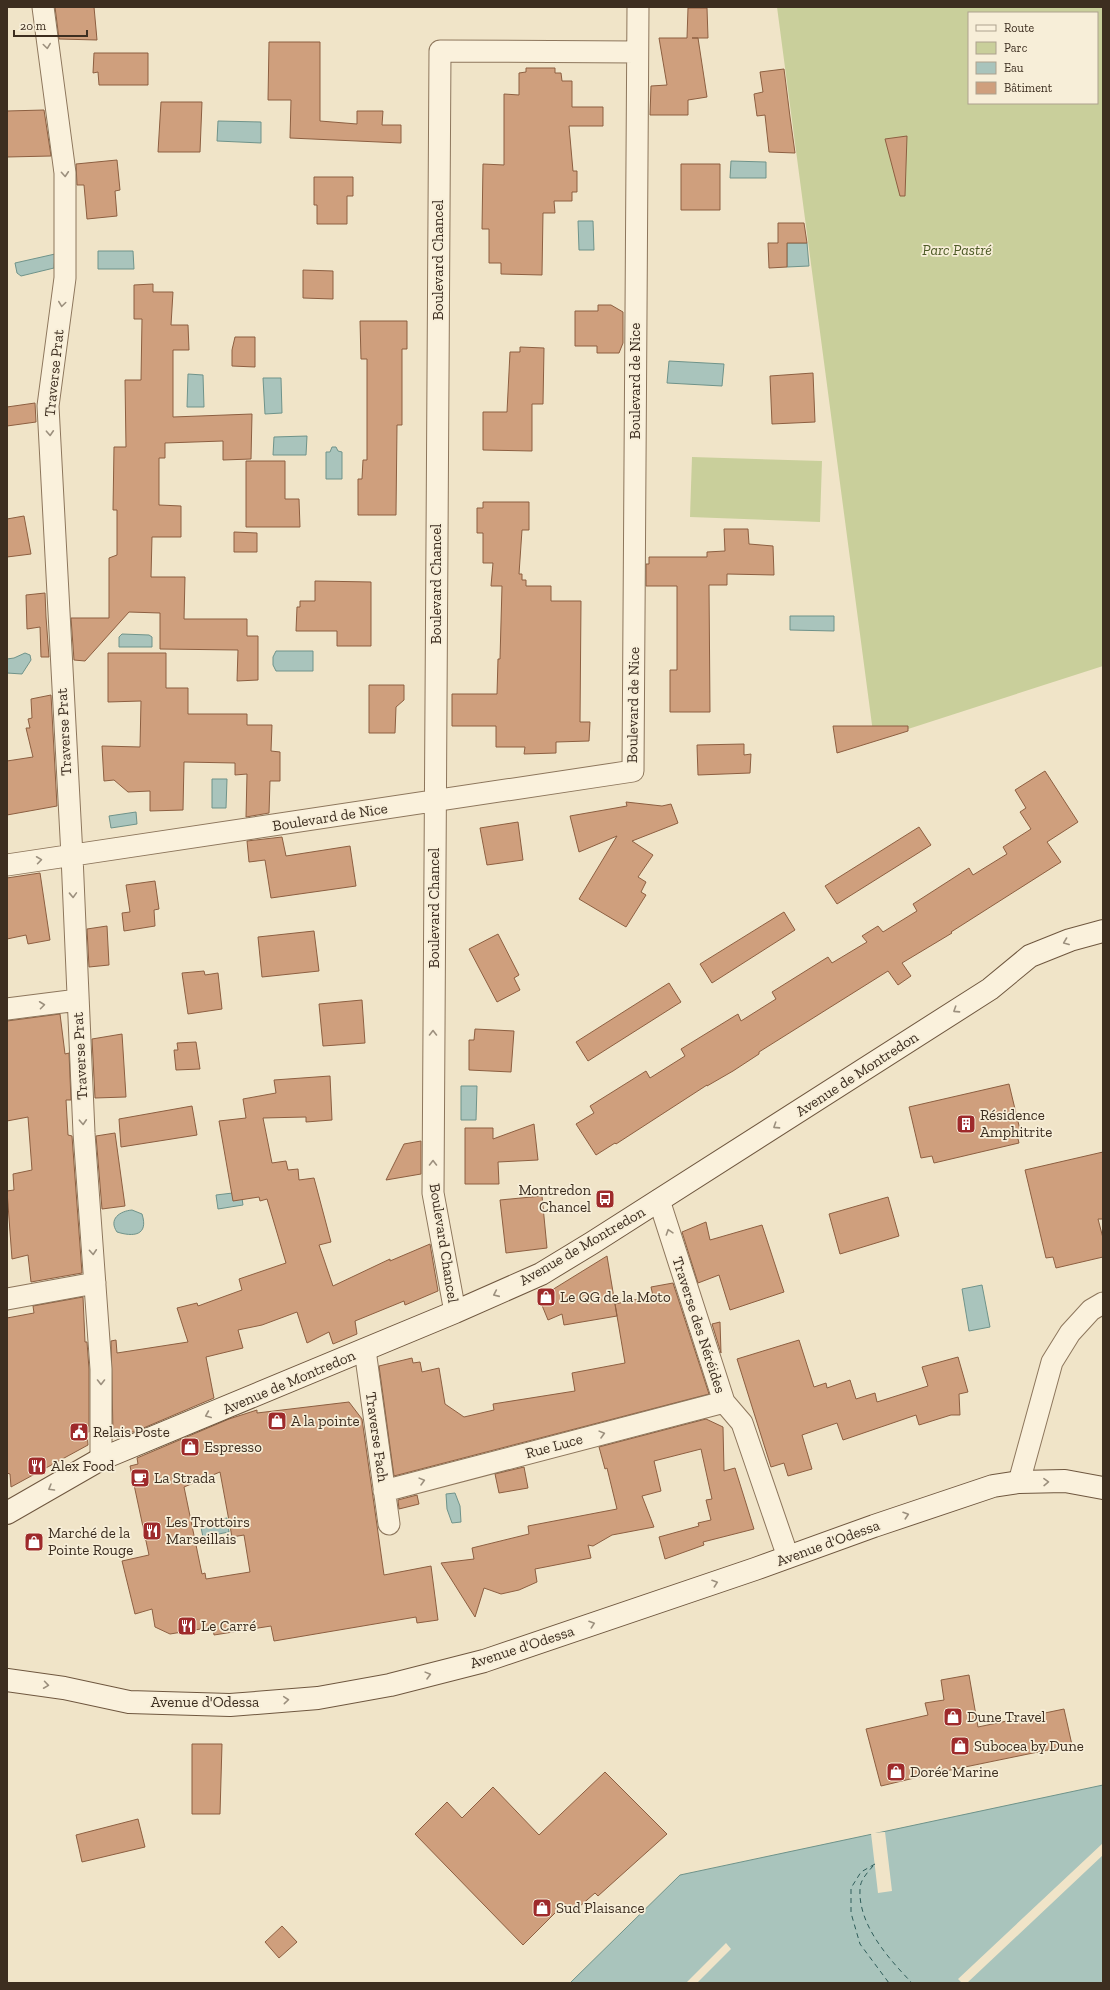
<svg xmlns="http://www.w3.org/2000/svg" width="1110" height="1990" font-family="'Zilla Slab',serif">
<rect width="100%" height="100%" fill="#f0e4c8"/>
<path fill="#c9cf9b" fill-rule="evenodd" d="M777,7H1103V666L874,740ZM969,13H1097V103H969Z
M692,457L822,461L820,522L690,517Z"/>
<path fill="#a9c4bc" stroke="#6f938a" d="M218,121L261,122V143L217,141Z
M731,161L766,162V178H730Z
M578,221H593L594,250H579Z
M787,243H807L809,266L787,267Z
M98,251H133L134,269H98Z
M55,254L54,268L21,276L17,273L15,263Z
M669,361L724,364L722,386L667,383Z
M188,374L203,375L204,407H187Z
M263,378H281L282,413L265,414Z
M307,436L306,455H273L274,437Z
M332,447H336L338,451L342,452V479H326V452H330Z
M790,616H834V631L790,630Z
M122,634L149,635L152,637V647H119V637Z
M276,651H313V671H276L273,665V657Z
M25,653L30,655L31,660L22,674L7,673V659L14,658Z
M212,779H227L226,808H212Z
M136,812L137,824L111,828L109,816Z
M461,1086H477L476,1120H461Z
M241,1192L243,1205L218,1209L216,1195Z
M132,1210L142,1214C149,1236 133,1237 117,1232C108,1219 120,1211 132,1210Z
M982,1285L990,1327L969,1331L962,1289Z
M455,1493L460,1506L461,1522L452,1523L447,1509L446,1494Z
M227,1518L229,1532L203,1537L200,1523Z
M1103,1785V1983H570L680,1875Z"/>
<path fill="#f0e4c8" d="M885,1832L892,1891L878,1893L871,1833Z
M1103,1843V1855L967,1983H962L958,1979Z
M726,1943L731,1949L697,1983H686Z"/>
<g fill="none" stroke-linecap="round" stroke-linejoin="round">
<path stroke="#2f5d5a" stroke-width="1" stroke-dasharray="5 4" stroke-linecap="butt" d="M875,1864L861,1872L851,1888V1913L860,1944L889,1983
M873,1866C868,1872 860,1880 860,1889C858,1925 889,1959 912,1983"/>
</g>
<path fill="#cf9f7d" stroke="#8d5f41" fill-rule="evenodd" d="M55,7H94L97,40L59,39Z
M688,8H707L708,38H692H698L707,97L688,100V115H650L651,86L667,85L659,38H687Z
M269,42H320V121L357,124V111H383L382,125H401V143L290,138L291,100H268Z
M94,53H148V85H99L98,72L93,73Z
M526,68H555V73H561L562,81H572V107H603V126H569L573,171H577V192H572V201H554L555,213H543L542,275L501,274V263H489V229H482L483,164L504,165V94L519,95V73L526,72Z
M784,69L790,117L795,153L769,152L765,115L757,116L754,94L763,92L760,72Z
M161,102H202L200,152H158Z
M44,110L51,156L7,157V111Z
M907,136L905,196H900L885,139Z
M117,160L120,190L115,191L117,216L87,219L84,185H77L76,164Z
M681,164H720V210H681Z
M314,177H353V196H347V224H317V205H314Z
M778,223H804L807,243H787V267L769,268L768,243H778Z
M303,270L333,271V299L303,298Z
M153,284V292H173L171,325H188L189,350H173V417L252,414L251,459L223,460V441L165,443V458H159V505L181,506V537H152L151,577H185L184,619H247V636H258V680L237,681L238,650L160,649V613L129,612L85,661L74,660L71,618H109V558L117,555V510H113L114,447H126L125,380H141L142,319H134V285Z
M598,305H611L623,312V343L619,353H597V346H575V311H598Z
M360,321H407V349H402V425H397L396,515H358V479H362L363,460H367V359H361Z
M235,337H255V367L232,366V350Z
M520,347L544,348L543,404H532V451L483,450V412H507L510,352H520Z
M813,373L815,422L772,424L770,376Z
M35,403L36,422L7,426V407Z
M246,461H285V499H299L300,527H246Z
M483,502H529V530H522L519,574H522V580H526V586H551V601H581L580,722H590L589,741L556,742V753L524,754L525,747H496V726H452V694H497L498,659H500L502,586H491L493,563H483V533H477V508H483Z
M24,516L31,554L7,557V519Z
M724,529H748L749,544L773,546L774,575L727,574V585H709L710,712H670V670H677V586H646V564H649V557H707V552L725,551Z
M234,532L257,533V552H234Z
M315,581L371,582V646H337V631H296L297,607H300V601H315Z
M45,593L46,617L49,657H41L40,627L27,629L26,595Z
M108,653H166V688H188V714H247V725H272L271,751L280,752V781H270L269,813L246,817L247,774L235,775V763L184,762L183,810L150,811V791L128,792L114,780L104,781L102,746L140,747L141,701L108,702Z
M369,685H404V700L396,707L395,733H369Z
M51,695L57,806L7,815V761L33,757L26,728H30L28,719L32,718L31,699Z
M833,726H908V731L837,753Z
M744,744V755L751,754L750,773L698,775L697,745Z
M1045,771L1078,822L1047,842L1061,862L951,932L952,933L902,963L911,976L898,985L888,971L759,1052V1054L733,1071L707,1086V1085L616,1144L615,1143L596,1155L576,1124L594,1113L590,1106L646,1071L650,1078L685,1056L681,1049L738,1014L741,1021L776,999L772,992L828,957L832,963L867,942L862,936L878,926L883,932L917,911L913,904L969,868L973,875L1007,854L1003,847L1031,829L1020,812L1026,808L1015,790Z
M626,802L662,806L671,804L678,823L632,841L653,855L638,877L646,882L641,892L646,895L626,927L579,899L617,836L579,852L570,816L627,806Z
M518,822L523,860L487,865L480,828Z
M919,827L931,845L837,904L825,886Z
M282,837L286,856L350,846L356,886L271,898L265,860L249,862L247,841Z
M40,873L50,940L28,944L26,935L7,939V878Z
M155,881L159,909L154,910L155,926L124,931L122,913L130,912L126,885Z
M784,912L795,930L712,983L700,964Z
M107,926L109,965L89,967L87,929Z
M314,931L319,971L262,977L258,937Z
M498,934L519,975L514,978L520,990L497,1002L469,949Z
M204,971L205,975L218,973L222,1009L188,1014L182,973Z
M669,983L681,1002L588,1061L576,1042Z
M362,1000L365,1043L323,1046L319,1004Z
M60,1014L65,1054L69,1053L71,1100H66L68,1135L72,1136L82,1273L31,1282L28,1255L12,1259L7,1191L14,1190L13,1174L32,1170L28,1117L7,1121V1021Z
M475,1029L514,1031L511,1072L469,1070V1040H474Z
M122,1034L126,1097L95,1098L92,1039Z
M196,1042L200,1069L176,1070L174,1050H178L177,1043Z
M330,1076L332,1120L306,1122V1117L263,1118L272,1163L286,1161L288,1170L298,1169L299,1180L314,1178L331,1242L319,1245L333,1286L390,1259V1261L430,1244L438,1291L405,1305L404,1301L355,1321L357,1334L333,1344L329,1332L307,1343L297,1312L262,1325L238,1330L243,1348L206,1357L214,1398L134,1432H113L111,1341L116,1340L117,1353L188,1342L177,1308L197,1303L198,1306L242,1290L239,1279L286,1263L267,1199L260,1201L259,1197L233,1201L219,1121L246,1118L243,1099L276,1093L274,1080Z
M1009,1084L1021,1134L1017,1135L1019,1143L934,1163L932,1156L921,1158L909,1107Z
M192,1106L197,1135L121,1147L119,1119Z
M534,1124L538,1160L498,1162L499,1184H465V1128H493V1139Z
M115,1133L125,1206L102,1209L96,1136Z
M421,1141V1174L386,1180L404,1144Z
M1103,1152V1219H1098L1103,1238V1257L1056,1268L1053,1257L1046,1258L1025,1170Z
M542,1196L547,1248L506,1253L500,1200Z
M888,1197L899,1236L840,1254L829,1214Z
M706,1222L710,1240L762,1225L784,1292L730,1310L719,1275L698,1283L682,1232Z
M607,1256L617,1316L564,1325L562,1314L548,1320L539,1298Z
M673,1283L709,1394L394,1476L379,1366L412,1358L413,1363L420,1362L422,1372L439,1368L445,1404L464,1417L494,1410L493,1404L575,1391L572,1373L625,1363L615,1304L653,1296L651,1287Z
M83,1297L85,1342H87L89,1369V1432H87L88,1445L11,1487L10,1474L7,1473V1318L34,1313L33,1306Z
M720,1322L721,1353L712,1324Z
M799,1340L814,1387L826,1383L827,1388L850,1380L856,1399L875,1393L877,1402L928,1386L922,1367L958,1357L968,1392L959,1394L960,1415H951L919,1425L916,1415L843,1440L837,1423L802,1435L812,1469L788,1476L784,1463L771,1467L737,1359Z
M349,1402L362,1419L384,1575L431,1566L438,1620L417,1623L416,1617L274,1641L271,1626L214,1635L213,1627L170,1634L155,1627L152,1609L135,1614L122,1561L149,1555L130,1466L138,1464L137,1458L229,1419L257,1410V1413ZM220,1472L232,1537L244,1535L250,1572L206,1579L205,1573L202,1574L184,1487Z
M706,1419L723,1427L724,1471L735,1468L754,1529L703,1542L704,1545L665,1559L659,1537L699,1526L698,1523L711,1520L706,1500L712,1499L701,1449L654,1461L661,1491L642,1496L654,1527L612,1535L593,1546L588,1545L591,1558L535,1569L537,1582L519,1590L501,1594L484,1588L475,1617L441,1563L474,1559L472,1548L529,1534L528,1526L617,1509L607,1468L605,1469L599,1447Z
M524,1467L528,1488L499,1493L495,1474Z
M417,1495L419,1504L399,1509L398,1500Z
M969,1675L978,1727L1064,1709L1072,1745L931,1774L881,1786L866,1729L928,1715L925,1703L944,1700L941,1680Z
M192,1744H222L220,1814H192Z
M605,1772L667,1834L598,1896L595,1893L572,1913L563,1905L523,1945L415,1834L447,1802L462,1818L493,1787L539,1835Z
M138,1819L145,1847L82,1862L76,1835Z
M282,1926L297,1942L279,1958L265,1942Z"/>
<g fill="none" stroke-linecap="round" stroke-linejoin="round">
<defs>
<path id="street" d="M43,7L65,173V278L48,406L72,856L84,1133L101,1369V1459
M7,865L633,771L638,7
M7,1009L78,1000
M659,1200L724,1402L742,1423L788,1557
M7,1299L95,1283
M455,1312L433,1193L440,51L637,52
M365,1350L389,1524
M1019,1482L1052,1362L1070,1333L1091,1310L1103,1303
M384,1491L724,1402"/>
<path id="secondary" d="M7,1513L101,1459L455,1312L541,1274L592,1243L990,989L1030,956L1070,940L1103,931
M7,1680L64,1688L129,1702L230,1705L318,1698L390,1685L484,1661L755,1569L874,1526L993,1486L1019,1482L1065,1481L1103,1488"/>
</defs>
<use href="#street" stroke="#8d765c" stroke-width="23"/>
<use href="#secondary" stroke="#6f573f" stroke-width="24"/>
<use href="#street" stroke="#faf1dc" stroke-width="21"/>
<use href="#secondary" stroke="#faf1dc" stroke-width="22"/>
</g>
<defs><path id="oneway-chevron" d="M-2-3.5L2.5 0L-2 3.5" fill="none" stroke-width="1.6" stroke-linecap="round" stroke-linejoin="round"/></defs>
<g stroke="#9c907e">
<use href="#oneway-chevron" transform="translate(47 46) rotate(82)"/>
<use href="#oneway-chevron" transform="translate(65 174) rotate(86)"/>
<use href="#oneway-chevron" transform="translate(62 304) rotate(98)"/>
<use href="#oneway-chevron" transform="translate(50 433) rotate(87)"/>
<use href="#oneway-chevron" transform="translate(39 860) rotate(-8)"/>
<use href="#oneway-chevron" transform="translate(73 895) rotate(88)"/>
<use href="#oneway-chevron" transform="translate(1066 942) rotate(159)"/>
<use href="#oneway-chevron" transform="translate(42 1005) rotate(-7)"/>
<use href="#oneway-chevron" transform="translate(956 1010) rotate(147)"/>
<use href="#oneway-chevron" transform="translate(433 1033) rotate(-90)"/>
<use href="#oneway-chevron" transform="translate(83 1122) rotate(87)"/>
<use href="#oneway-chevron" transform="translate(776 1126) rotate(147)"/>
<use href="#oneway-chevron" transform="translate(433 1163) rotate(-90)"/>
<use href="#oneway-chevron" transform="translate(669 1232) rotate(-108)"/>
<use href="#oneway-chevron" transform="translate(93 1252) rotate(86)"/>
<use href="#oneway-chevron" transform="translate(496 1294) rotate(156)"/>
<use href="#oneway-chevron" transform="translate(101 1382) rotate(90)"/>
<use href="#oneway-chevron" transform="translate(208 1415) rotate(157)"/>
<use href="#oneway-chevron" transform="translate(602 1434) rotate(-15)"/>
<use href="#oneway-chevron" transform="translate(422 1481) rotate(-15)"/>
<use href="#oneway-chevron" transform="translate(1046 1482) rotate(-1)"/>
<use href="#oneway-chevron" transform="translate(51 1488) rotate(150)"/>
<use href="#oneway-chevron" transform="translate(906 1515) rotate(-18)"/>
<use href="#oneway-chevron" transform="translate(715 1583) rotate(-19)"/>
<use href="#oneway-chevron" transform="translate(592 1624) rotate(-19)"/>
<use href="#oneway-chevron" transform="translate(428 1675) rotate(-15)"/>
<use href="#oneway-chevron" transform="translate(46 1685) rotate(8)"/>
<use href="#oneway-chevron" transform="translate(286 1700) rotate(-5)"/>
</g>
<defs>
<symbol id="building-square" viewBox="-11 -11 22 22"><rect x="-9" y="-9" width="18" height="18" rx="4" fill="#9e2a2b" stroke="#f7eed8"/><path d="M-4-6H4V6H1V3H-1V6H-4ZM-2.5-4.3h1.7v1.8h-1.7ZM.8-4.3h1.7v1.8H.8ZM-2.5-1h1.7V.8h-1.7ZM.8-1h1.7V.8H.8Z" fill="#fff"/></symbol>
<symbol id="bus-square" viewBox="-11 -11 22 22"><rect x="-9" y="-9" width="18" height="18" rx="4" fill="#9e2a2b" stroke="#f7eed8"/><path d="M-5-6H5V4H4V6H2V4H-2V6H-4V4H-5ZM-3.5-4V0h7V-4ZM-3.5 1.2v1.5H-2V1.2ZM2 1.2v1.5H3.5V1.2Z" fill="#fff"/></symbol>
<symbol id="shop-square" viewBox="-11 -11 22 22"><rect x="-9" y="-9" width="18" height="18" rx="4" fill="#9e2a2b" stroke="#f7eed8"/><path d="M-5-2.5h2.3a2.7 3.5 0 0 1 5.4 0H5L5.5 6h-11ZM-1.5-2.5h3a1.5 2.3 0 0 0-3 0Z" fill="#fff"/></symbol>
<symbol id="civic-square" viewBox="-11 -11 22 22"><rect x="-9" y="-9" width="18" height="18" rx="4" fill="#9e2a2b" stroke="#f7eed8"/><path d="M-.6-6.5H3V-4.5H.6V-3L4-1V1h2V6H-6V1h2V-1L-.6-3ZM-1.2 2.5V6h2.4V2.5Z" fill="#fff"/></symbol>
<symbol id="restaurant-square" viewBox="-11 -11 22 22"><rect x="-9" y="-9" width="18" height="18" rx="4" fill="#9e2a2b" stroke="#f7eed8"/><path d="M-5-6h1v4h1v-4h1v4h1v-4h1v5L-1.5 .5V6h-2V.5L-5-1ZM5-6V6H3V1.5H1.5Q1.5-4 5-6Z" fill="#fff"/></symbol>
<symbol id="cafe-square" viewBox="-11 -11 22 22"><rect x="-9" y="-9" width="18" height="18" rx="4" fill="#9e2a2b" stroke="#f7eed8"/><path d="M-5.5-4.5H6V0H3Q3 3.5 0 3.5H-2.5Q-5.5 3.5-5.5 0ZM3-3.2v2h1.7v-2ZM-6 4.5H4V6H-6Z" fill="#fff"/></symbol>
</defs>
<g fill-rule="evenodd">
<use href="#building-square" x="955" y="1113" width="22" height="22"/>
<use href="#bus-square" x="594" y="1188" width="22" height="22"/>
<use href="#shop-square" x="535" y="1286" width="22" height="22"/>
<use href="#shop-square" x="266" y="1410" width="22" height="22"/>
<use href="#civic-square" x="68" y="1421" width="22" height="22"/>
<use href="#shop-square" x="179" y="1436" width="22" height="22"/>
<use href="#restaurant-square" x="26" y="1455" width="22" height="22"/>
<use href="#cafe-square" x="129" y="1467" width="22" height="22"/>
<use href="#restaurant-square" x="141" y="1520" width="22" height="22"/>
<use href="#shop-square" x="23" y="1531" width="22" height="22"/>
<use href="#restaurant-square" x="176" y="1615" width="22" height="22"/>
<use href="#shop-square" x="942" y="1706" width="22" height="22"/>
<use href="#shop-square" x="949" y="1735" width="22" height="22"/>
<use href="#shop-square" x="885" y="1761" width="22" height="22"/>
<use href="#shop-square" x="531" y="1897" width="22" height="22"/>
</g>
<g text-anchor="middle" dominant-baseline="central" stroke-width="3.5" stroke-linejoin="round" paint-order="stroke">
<g font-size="15" font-style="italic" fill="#4d5a26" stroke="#f7eed8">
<text x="957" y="250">Parc Pastré</text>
</g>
<g font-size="15" fill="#3d2e20" stroke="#f7eed8">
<text transform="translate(438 260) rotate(-90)">Boulevard Chancel</text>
<text transform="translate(54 373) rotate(-84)">Traverse Prat</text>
<text transform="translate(635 381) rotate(-90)">Boulevard de Nice</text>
<text transform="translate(436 584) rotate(-90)">Boulevard Chancel</text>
<text transform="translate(633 705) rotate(-89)">Boulevard de Nice</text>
<text transform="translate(64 732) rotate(-93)">Traverse Prat</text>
<text transform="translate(330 817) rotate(-9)">Boulevard de Nice</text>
<text transform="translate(434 908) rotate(-90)">Boulevard Chancel</text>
<text transform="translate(80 1056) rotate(-93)">Traverse Prat</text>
<text transform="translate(857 1074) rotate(-33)">Avenue de Montredon</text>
<text transform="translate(444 1243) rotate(81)">Boulevard Chancel</text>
<text transform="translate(582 1246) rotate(-30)">Avenue de Montredon</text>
<text transform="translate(699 1325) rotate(72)">Traverse des Néréides</text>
<text transform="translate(289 1382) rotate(-23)">Avenue de Montredon</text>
<text transform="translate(377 1437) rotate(82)">Traverse Fach</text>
<text transform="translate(554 1446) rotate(-15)">Rue Luce</text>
<text transform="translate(828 1543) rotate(-20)">Avenue d'Odessa</text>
<text transform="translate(522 1647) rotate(-18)">Avenue d'Odessa</text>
<text x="205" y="1702">Avenue d'Odessa</text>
</g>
<g font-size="15" fill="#3d2e20" stroke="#f7eed8" text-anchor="start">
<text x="980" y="1115">Résidence<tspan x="980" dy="17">Amphitrite</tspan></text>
<text x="591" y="1190" text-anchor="end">Montredon<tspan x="591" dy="17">Chancel</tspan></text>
<text x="560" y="1297">Le QG de la Moto</text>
<text x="291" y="1421">A la pointe</text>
<text x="93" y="1432">Relais Poste</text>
<text x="204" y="1447">Espresso</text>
<text x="51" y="1466">Alex Food</text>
<text x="154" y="1478">La Strada</text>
<text x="166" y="1522">Les Trottoirs<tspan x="166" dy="17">Marseillais</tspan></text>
<text x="48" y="1533">Marché de la<tspan x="48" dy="17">Pointe Rouge</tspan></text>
<text x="201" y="1626">Le Carré</text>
<text x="967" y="1717">Dune Travel</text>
<text x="974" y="1746">Subocea by Dune</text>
<text x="910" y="1772">Dorée Marine</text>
<text x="556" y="1908">Sud Plaisance</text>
</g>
</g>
<rect width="1110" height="1990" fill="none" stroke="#3d2e20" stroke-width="16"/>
<rect x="968" y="12" width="130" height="92" fill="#f7eed8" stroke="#ada18e"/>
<rect x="976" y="25" width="20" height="6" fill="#faf1dc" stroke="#ada18e"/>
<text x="1004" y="32" font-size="12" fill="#3d2e20">Route</text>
<rect x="976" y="42" width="20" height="12" fill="#c9cf9b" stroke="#ada18e"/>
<text x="1004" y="52" font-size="12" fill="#3d2e20">Parc</text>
<rect x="976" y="62" width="20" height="12" fill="#a9c4bc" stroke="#ada18e"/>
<text x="1004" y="72" font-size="12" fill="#3d2e20">Eau</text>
<rect x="976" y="82" width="20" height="12" fill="#cf9f7d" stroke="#ada18e"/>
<text x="1004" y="92" font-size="12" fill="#3d2e20">Bâtiment</text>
<path d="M14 30v6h73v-6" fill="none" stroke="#3d2e20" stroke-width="2"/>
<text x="20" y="30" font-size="12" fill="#3d2e20" stroke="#f7eed8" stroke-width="3" paint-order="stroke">20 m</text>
</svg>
